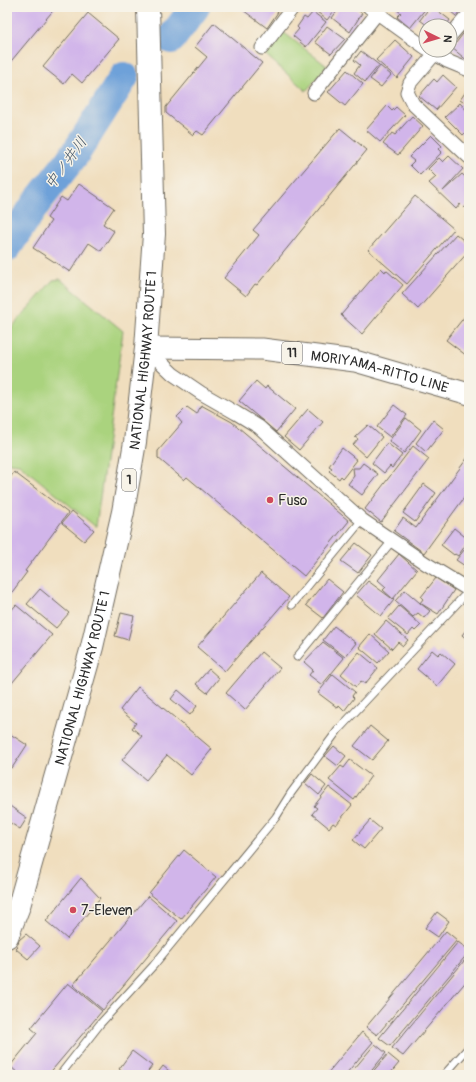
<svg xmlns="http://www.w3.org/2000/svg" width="476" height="1082" font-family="Pangolin,'Klee One',sans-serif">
<rect width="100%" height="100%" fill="#f7f3e8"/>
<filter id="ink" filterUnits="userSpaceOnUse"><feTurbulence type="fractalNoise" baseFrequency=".025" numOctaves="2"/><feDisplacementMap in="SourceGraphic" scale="8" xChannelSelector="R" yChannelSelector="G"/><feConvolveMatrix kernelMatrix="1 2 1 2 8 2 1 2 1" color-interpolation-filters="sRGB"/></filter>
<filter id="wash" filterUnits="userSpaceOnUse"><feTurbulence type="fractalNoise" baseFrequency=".012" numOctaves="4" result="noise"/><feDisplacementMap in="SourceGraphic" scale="16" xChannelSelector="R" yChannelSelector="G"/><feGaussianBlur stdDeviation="0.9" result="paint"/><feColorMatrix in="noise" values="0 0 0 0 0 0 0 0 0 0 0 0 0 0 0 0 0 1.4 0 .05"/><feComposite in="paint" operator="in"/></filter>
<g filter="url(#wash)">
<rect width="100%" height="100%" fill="#f0debe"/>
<path fill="#aad37e" stroke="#6a7f54" d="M283,32L327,66L306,91L266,55Z
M60,279L123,331L96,527L19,464L10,463L7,461V333L53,280Z"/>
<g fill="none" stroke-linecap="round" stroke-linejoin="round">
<path stroke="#6ea1d9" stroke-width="30" d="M171,39L195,7
M7,247L37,202L75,154L124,77"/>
</g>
<g id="blocks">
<path fill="#d1b5ea" d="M7,7H56L7,66Z
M245,7H271L278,12L267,28L243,10Z
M320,7H337L327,20L316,11Z
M340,7H353L362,13L350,32L332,18Z
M398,7H427L410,28L397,17L401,13L396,9Z
M430,7H433L450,20L446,26H428L420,20Z
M445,7H463L456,16Z
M313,12L326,22L306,47L293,36L299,29L297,27L304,17L307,19Z
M88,13L119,39L82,83L72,74L64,84L43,67Z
M214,23L262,63L203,135L197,131L193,135L166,113V107L207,57L195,47Z
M327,26L345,39L331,54L315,42Z
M466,30L469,33V62L452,48Z
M395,40L414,57L397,78L376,60Z
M361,51L379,65L365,82L354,73L360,65L354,60Z
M380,66L391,75L381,87L370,79Z
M347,70L363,84L345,106L328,92Z
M443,75L456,87L436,110L419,96L434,79L437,82Z
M469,87V106L460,100Z
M460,103L469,113V129L463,135L445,117Z
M387,106L392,111L396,107L405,115L380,142L366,130Z
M412,116L423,126L398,155L383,144L392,133L395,135Z
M340,128L367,150L257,285L255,284L246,296L224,278L259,235L253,230Z
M431,135L442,146L439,149L442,152L420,175L410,165L414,161L409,157Z
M449,156L463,169L443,191L462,174L469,180V203L464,208L460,204L456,209L429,183L436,177L428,169L439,158L443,162Z
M79,184L114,208L103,224L114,231L101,251L89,243L70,272L33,248L51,221L47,218L61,197L67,201Z
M415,196L454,229L407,284L368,250Z
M456,234L469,245V251L418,309L402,294Z
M381,268L385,272L386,270L403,285L362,334L341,315Z
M469,311V354L467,356L446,340Z
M256,381L265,389L267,386L295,409L276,432L239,401Z
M201,405L232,422L349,521L304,576L187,477L184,480L158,458V451L182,423L177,417L187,407L197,414Z
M394,405L407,415L390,437L377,427Z
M308,409L323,422L299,450L284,437Z
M406,418L421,430L404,453L389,441Z
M433,420L444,429L426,452L416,443Z
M368,425L382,437L366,457L353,445L358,439L355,437Z
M387,443L402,455L392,468L390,466L384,473L372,463Z
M413,446L429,459L381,522L365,509Z
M342,448L357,460L343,478L341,476L339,479L329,471L332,468L329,466Z
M468,457L469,491L424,553L394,531L403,518L416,528Z
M363,463L378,474L362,495L348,484L354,476L353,468H359Z
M14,472L68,513L25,571L27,572L7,599V482Z
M424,484L436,493L415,522L403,513Z
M72,511L94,530L84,541L62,523Z
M454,528L469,540L458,556L455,554L454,555L441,545Z
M356,543L372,555L358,573L341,561Z
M469,544V573L463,568L465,566L456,560Z
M399,554L417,570L393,599L383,590L386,587L378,580Z
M261,573L289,597L225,671L197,647Z
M436,578L454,590L438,614L420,603L430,611L424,618L418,613L413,617L395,601L405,590L420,603L423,599L421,597Z
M327,579L343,592L323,618L306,605Z
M368,581L394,600L381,616L356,595Z
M40,589L69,613L56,628L27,604Z
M16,605L52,635L7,689V615Z
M399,606L421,625L415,631L413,629L408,635L388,619Z
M121,613L134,616L128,640L115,636Z
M386,621L408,640L403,646L398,642L392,649L375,634Z
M334,626L356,643L345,657L323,640Z
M469,626V641L462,635Z
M370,634L389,651L378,663L359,647Z
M323,642L344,658L322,685L309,675L313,670L304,662Z
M432,650L438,655L441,652L455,664L437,686L417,669Z
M261,652L280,668L245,710L226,693Z
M359,652L378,668L365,684L361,681L356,687L341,674Z
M209,669L219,678L207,693L196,684Z
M333,674L355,692L352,696L354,698L344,711L339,706L338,708L318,693Z
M138,687L212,749L191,775L167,755L146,780L122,760L142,736L132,728L136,723L120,710Z
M178,690L197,706L190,715L171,699Z
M370,726L388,741L372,760L354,746Z
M7,732L27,745L12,768L7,765Z
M334,746L346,756L338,766L325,756Z
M350,760L371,776L354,800L329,780L341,766L344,768Z
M312,774L326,786L319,795L305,783Z
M329,787L352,805L336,825L333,823L329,828L312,814L317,808L314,806Z
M7,804L27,818L20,829L7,821Z
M370,820L381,829L364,849L353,840Z
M184,850L216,877L181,919L149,893Z
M81,878L100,898L67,939L46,921Z
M148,896L177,921L103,1010L73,985Z
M437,912L449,921L438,937L425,928Z
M446,931L457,940L377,1035L366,1027Z
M26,934L40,946L28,959L16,949L19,940Z
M458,942L469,950V952L390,1046L379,1038Z
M469,955V978L403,1056L392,1048Z
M68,983L102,1011L48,1075H20L10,1066L37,1033L31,1028Z
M362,1032L373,1042L345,1075H326Z
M375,1044L386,1053L368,1075H349Z
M132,1051L152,1066L145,1075H126L119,1069Z
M388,1054L399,1063L389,1075H370Z
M163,1066L174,1075H156Z"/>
</g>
</g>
<g filter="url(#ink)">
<use href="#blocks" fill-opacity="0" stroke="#706a5e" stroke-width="1"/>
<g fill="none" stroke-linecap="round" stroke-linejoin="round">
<defs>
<path id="lane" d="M292,605L362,520
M297,657L392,541
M60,1075L100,1024L153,966L276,817L291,793L338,730L463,597L469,594
M444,1075L469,1047"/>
<path id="street" d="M369,7L426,48
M450,36L469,14
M262,48L293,7
M429,50L447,61L469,70
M438,50L410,83L407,92L413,104L469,157
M314,93L382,7
M146,348L173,374L201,393L236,413L259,427L362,520L425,563L469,590"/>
<g id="primary">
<path id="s1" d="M146,348L262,349L355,361L469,394"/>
</g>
<g id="highway">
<path id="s2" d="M7,937L19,906L92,647L123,512L135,442L146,348L154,234L148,7"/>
</g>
</defs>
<use href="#lane" stroke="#706a5e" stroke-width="9"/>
<use href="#street" stroke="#706a5e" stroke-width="15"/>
<use href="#primary" stroke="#706a5e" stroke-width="23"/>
<use href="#highway" stroke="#706a5e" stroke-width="24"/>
<use href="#lane" stroke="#fff" stroke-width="7"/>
<use href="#street" stroke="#fff" stroke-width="13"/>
<use href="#primary" stroke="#fff" stroke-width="21"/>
<use href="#highway" stroke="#fff" stroke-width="22"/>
</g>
</g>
<g fill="#d1495b" stroke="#f7f3e8" stroke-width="1.5">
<circle cx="270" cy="500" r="4"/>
<circle cx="73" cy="910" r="4"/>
</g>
<g text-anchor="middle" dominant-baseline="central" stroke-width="3" stroke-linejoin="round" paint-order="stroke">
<g fill="#f7f3e8" stroke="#686764" stroke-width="1">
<rect x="282" y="342" width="20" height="22" rx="3"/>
<rect x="122" y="469" width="14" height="22" rx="3"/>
</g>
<g font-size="13" font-weight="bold" fill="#2b2b2b">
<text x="292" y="353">11</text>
<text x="129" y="480">1</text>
</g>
<g font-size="14" fill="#2b2b2b" stroke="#f7f3e8">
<text stroke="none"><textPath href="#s2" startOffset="594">NATIONAL HIGHWAY ROUTE 1</textPath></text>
<text stroke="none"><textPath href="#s1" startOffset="236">MORIYAMA-RITTO LINE</textPath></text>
<text stroke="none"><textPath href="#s2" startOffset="270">NATIONAL HIGHWAY ROUTE 1</textPath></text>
</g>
<g font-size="14" fill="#2b2b2b" stroke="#f7f3e8" text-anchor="start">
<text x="278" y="500">Fuso</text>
<text x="81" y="910">7-Eleven</text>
</g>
<g font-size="15" font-style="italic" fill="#425468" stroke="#f7f3e8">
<text transform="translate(66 163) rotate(-54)">中ノ井川</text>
</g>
</g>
<rect width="476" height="1082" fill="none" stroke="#f7f3e8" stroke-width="24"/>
<g transform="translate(438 38) rotate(95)"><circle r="19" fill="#f7f3e8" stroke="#a5a39c"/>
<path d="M0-3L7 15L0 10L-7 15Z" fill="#d1495b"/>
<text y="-6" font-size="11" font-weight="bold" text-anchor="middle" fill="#2b2b2b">N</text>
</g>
</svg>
